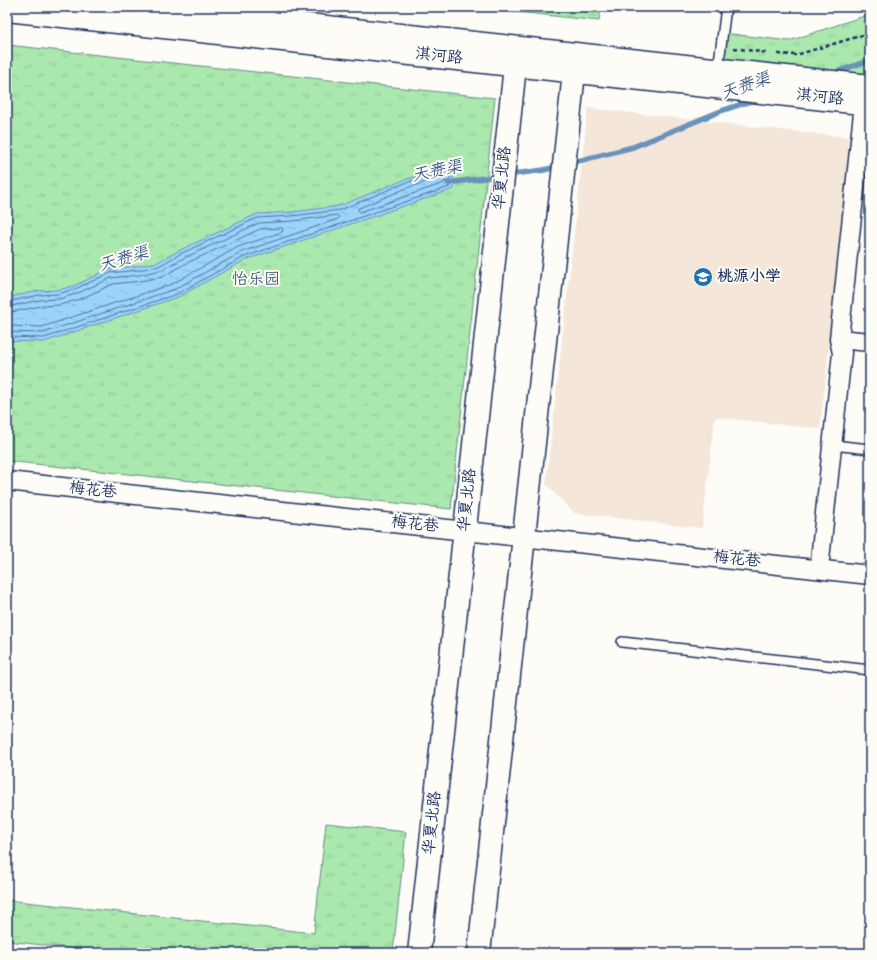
<svg xmlns="http://www.w3.org/2000/svg" width="877" height="960" font-family="Dekko,'LXGW WenKai TC',sans-serif">
<defs>
<pattern id="grass-tufts" width="24" height="20" patternUnits="userSpaceOnUse"><rect width="24" height="20" fill="#aae8ae"/><path d="M3 7l-1-3M5 7V3M7 7l1-3M15 17l-1-3M17 17v-4M19 17l1-3" fill="none" stroke="#92c798"/></pattern>
<pattern id="water-ripples" width="26" height="14" patternUnits="userSpaceOnUse"><rect width="26" height="14" fill="#9bd4fb"/><path d="M2 4q2-2 4 0t4 0M15 11q2-2 4 0t4 0" fill="none" stroke="#85b6da"/></pattern>
</defs>
<rect width="100%" height="100%" fill="#fdfcf7"/>
<filter id="ink" filterUnits="userSpaceOnUse"><feTurbulence type="fractalNoise" baseFrequency=".025" numOctaves="2"/><feDisplacementMap in="SourceGraphic" scale="8" xChannelSelector="R" yChannelSelector="G"/><feConvolveMatrix kernelMatrix="1 2 1 2 8 2 1 2 1" color-interpolation-filters="sRGB"/></filter>
<g filter="url(#ink)">
<path fill="#f4e6d8" d="M588,108L853,138L820,429L715,417L702,528L574,513L546,484Z"/>
<path fill="url(#grass-tufts)" stroke="#628c86" d="M508,7H601L599,21L508,11Z
M870,14V86L718,70L723,33L789,41Z
M7,45L495,98L451,509L7,461Z
M326,823L406,832L393,953H114L7,941V900L314,933Z"/>
<path fill="url(#water-ripples)" stroke="#6892bc" d="M453,165L454,189L245,260L178,297L44,342L7,341V298L38,291L57,290L74,286L109,269L137,266L158,262L178,251L257,214L292,212L339,206L404,180Z"/>
<g fill="none" stroke-linecap="round" stroke-linejoin="round">
<path stroke="#4e719d" stroke-width="1" d="M443,177L445,179L444,183L360,212L358,210L359,208L407,188Z
M7,302L39,295L58,294L75,289L110,273L138,270L159,266L180,254L257,218L292,216L340,210L405,183L447,171L450,172V185L449,187L244,257L177,294L44,338L7,337
M7,307L40,300L59,299L76,294L111,278L139,275L161,270L182,259L259,223L293,221L337,215L339,217L338,219L242,252L175,289L43,333L7,332
M7,313L41,306L60,305L80,299L113,284L140,281L162,277L185,264L260,229L282,228L283,229L282,232L238,247L172,284L42,327L7,326"/>
<path stroke="#6892bc" stroke-width="5.5" d="M831,74L870,60
M570,163L633,147L721,111L754,100
M507,175L544,170L560,166
M448,183L499,176"/>
<defs>
<path id="service" d="M718,70L726,7
M832,445L870,449
M622,642L870,670"/>
<path id="minor" d="M839,339L870,342
M7,481L870,575
M819,569L842,353L839,339L864,103"/>
<path id="tertiary" d="M143,7L870,86
M7,10L870,104
M419,953L517,48
M479,953L576,54"/>
</defs>
<use href="#service" stroke="#1b2f5e" stroke-width="12"/>
<use href="#minor" stroke="#1b2f5e" stroke-width="21"/>
<use href="#tertiary" stroke="#1b2f5e" stroke-width="25"/>
<path stroke="#1b2f5e" stroke-width="2.5" stroke-dasharray="4 3" stroke-linecap="butt" d="M734,48L767,53
M778,54L796,55L870,33"/>
<use href="#service" stroke="#fdfcf7" stroke-width="9"/>
<use href="#minor" stroke="#fdfcf7" stroke-width="18"/>
<use href="#tertiary" stroke="#fdfcf7" stroke-width="22"/>
</g>
</g>
<defs>
<symbol id="school-disc" viewBox="-11 -11 22 22"><circle r="9.5" fill="#1f6fb2" stroke="#fdfcf7"/><path d="M0-5L7-2L0 1L-7-2ZM-4 1L0 2.5L4 1V4Q0 6-4 4Z" fill="#fff"/></symbol>
</defs>
<g fill-rule="evenodd">
<use href="#school-disc" x="692" y="266" width="22" height="22"/>
</g>
<g text-anchor="middle" dominant-baseline="central" stroke-width="4" stroke-linejoin="round" paint-order="stroke">
<g font-size="16" fill="#1b2f5e" stroke="#fdfcf7">
<text transform="translate(439 57) rotate(6)">淇河路</text>
<text transform="translate(820 98) rotate(6)">淇河路</text>
<text transform="translate(503 178) rotate(-84)">华夏北路</text>
<text transform="translate(93 491) rotate(6)">梅花巷</text>
<text transform="translate(468 500) rotate(-84)">华夏北路</text>
<text transform="translate(415 525) rotate(6)">梅花巷</text>
<text transform="translate(737 560) rotate(6)">梅花巷</text>
<text transform="translate(433 823) rotate(-84)">华夏北路</text>
</g>
<g font-size="16" font-weight="bold" fill="#1b2f5e" stroke="#fdfcf7" text-anchor="start">
<text x="717" y="277">桃源小学</text>
</g>
<g font-size="16" fill="#3f5d72" stroke="#fdfcf7">
<text x="256" y="280">怡乐园</text>
</g>
<g font-size="17" font-style="italic" fill="#3b5885" stroke="#fdfcf7">
<text transform="translate(746 88) rotate(-19)">天赉渠</text>
<text transform="translate(437 173) rotate(-12)">天赉渠</text>
<text transform="translate(124 261) rotate(-16)">天赉渠</text>
</g>
</g>
<rect width="877" height="960" fill="none" stroke="#fdfcf7" stroke-width="24"/>
<rect x="12" y="12" width="853" height="936" fill="none" stroke="#1b2f5e" stroke-width="1.5" filter="url(#ink)"/>
</svg>
